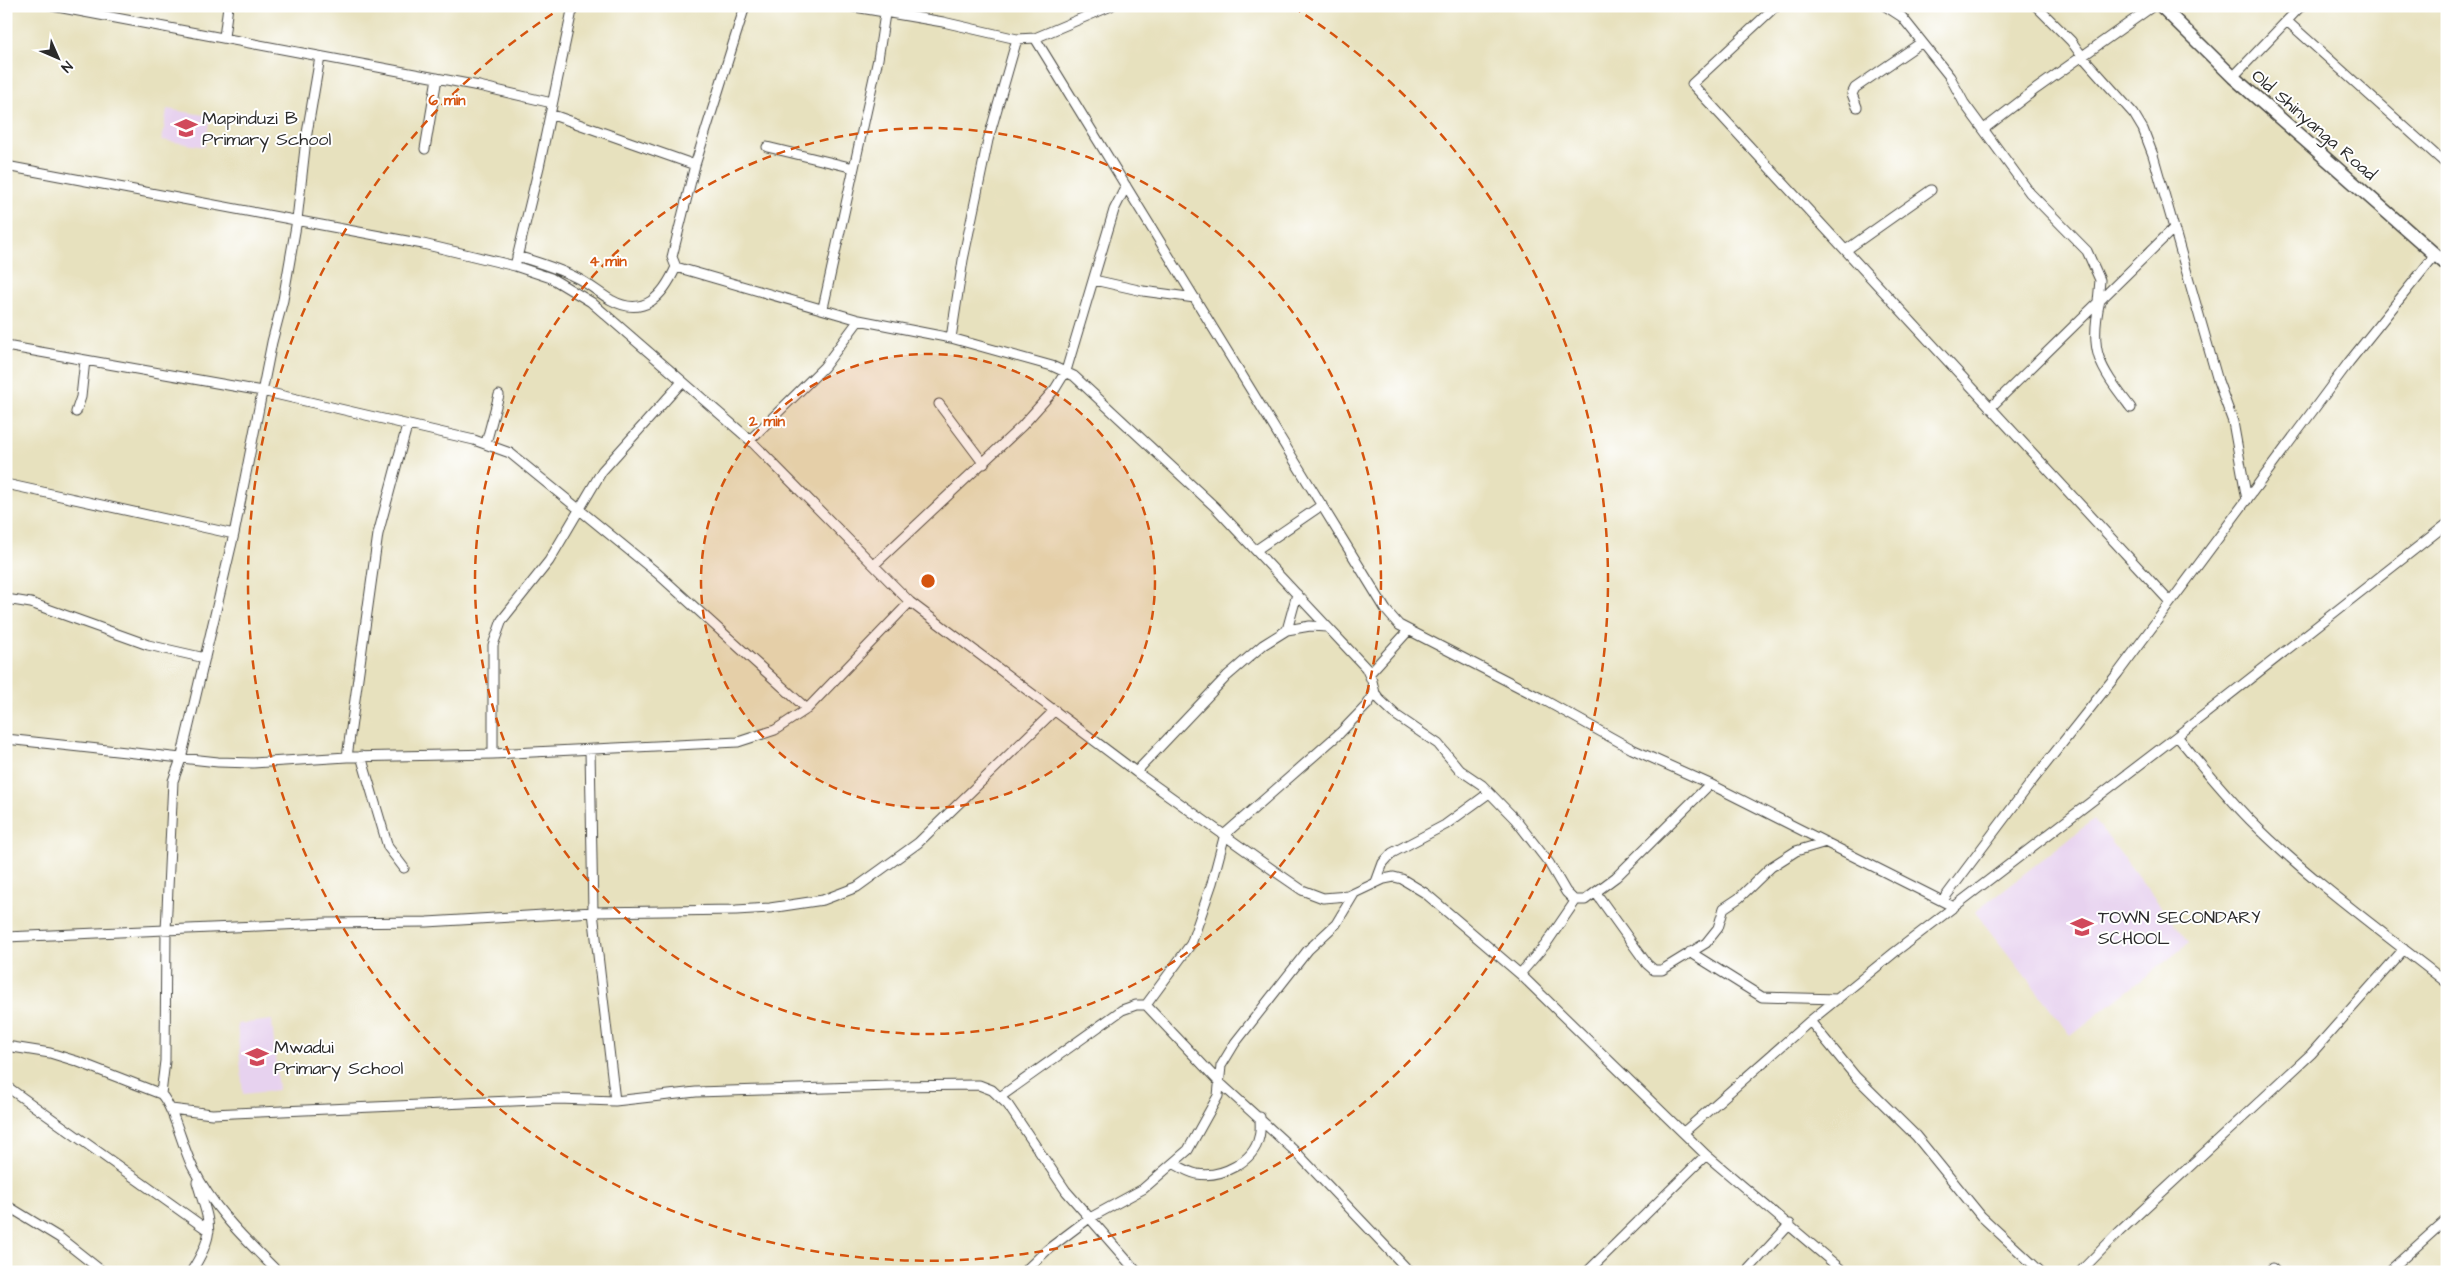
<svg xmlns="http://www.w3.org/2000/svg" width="2453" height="1278" font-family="'Architects Daughter',sans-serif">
<rect width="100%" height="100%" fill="#fff"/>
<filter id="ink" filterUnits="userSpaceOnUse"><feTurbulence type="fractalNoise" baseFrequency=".02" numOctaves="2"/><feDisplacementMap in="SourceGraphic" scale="10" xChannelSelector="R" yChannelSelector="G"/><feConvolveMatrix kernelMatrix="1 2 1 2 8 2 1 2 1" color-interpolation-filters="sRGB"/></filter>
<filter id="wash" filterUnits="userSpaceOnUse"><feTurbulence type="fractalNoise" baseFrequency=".0096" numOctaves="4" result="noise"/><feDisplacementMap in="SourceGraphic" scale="20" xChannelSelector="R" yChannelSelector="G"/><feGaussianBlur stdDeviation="1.12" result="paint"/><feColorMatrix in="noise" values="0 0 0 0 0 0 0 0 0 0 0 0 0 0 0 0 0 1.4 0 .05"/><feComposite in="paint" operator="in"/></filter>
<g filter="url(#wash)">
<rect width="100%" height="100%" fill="#e7e1be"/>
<path fill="#e7d2ef" d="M167,109L210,116L205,147L162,140Z
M2094,819L2189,943L2071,1035L1975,912Z
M272,1020L278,1090L243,1094L237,1024Z"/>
</g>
<g filter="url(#ink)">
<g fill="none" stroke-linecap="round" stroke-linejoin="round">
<defs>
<path id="street" d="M52,6L479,86L552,103
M745,6L695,165L672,257L676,267L859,320L951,338L1052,366L1074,376L1215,507L1366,668L1372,681L1375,693L1380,700L1397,716L1438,744L1460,770L1482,785L1515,819L1549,863L1566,892L1574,900H1585L1616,877L1710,784
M849,6L943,22L1017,39L1035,38L1111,6
M1776,6L1692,84L2170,602
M1885,6L1902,17L1950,77L1964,103L2030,193L2087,251L2100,280L2098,302
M2036,6L2071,41L2082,56L2134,114L2143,129L2153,155L2218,381L2233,422L2247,500
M2288,22L2447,165
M224,37L228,6
M1035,38L1386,610L1399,625L1544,700L1632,749L1710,784L1954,907
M2233,77L2301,6
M1857,107L1852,94L1855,88L1922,42
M550,114L695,165
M1984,129L2036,89L2153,6
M767,147L854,168
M425,149L437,78
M6,166L423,244L515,266L551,278L591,302L750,440L910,602L1136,772L1273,870L1302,890L1323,898L1348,896L1384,879L1394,877L1402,879L1425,893L1520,974L1706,1155L1844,1272
M1846,250L1931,190
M517,256C537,262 557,268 575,277C588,283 599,293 611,300C644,318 663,296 676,267
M515,266L539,167L573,6
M1094,280L1143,291L1195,298
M2100,300C2088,353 2100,367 2131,408
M823,308L878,59L885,14
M951,338L963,260L988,140L1017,39
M6,346L262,391L474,440L510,453L657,573L807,709
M939,404L984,464
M1990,408L2173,229
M76,412L81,397L85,360
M750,440L824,367L859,320
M486,443L499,395
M6,484L234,534
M1256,550L1322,505
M874,565L1022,426L1055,389L1066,371L1114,210L1126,186
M6,599L31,603L148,645L205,658
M1287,630L1297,594
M1369,674L1408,631
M2177,736C2200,764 2224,793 2250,820C2310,880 2380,930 2447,983
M6,739L218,762L253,763L347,757L493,754L738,742L775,730L807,709L910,602
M590,750L593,912L615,1101
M493,754V645L502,620L549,561L602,471L682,382
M361,756L388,847L404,868
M347,757L378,534L407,426
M1136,772L1227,676L1263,645L1287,630L1310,626L1327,627
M1376,882L1383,863L1392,853L1445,825L1489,793
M1596,893L1647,964L1654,970H1662L1706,943L1718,928L1724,908L1739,898L1771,867L1796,851L1826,842
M1943,900L2033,780L2118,673L2349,362L2435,255
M6,937L327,923L427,922L593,912L736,910L770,908L823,900L857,887L918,843L1055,710
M1690,952L1762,997L1838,999
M1520,974L1546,944L1576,900
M1146,1005L1191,944L1212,883L1225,834L1340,733L1367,705L1375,693
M1810,1021L1856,1077L1916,1136L1981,1216L2041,1272
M6,1046L50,1053L76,1061L161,1094C174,1108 183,1149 193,1168C214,1210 245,1239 278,1272
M6,1086L209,1231
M161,1094L165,1061L166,931L173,781L181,759L234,534L272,342L283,300L297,220L306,139L320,57
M1000,1097L1122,1010L1136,1005H1146L1220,1083L1298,1154L1410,1272
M171,1109L212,1114L558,1099L615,1101L696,1092L890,1086L979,1085L992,1090L1008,1105L1066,1191L1137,1272
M1684,1132L1810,1021L1895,952L2177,736L2447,524
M1173,1163C1180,1167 1188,1172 1197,1174C1221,1178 1254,1162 1259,1137C1261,1131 1260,1124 1260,1117
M6,1205L60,1238L103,1272
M2272,1268L2276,1272
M191,1272C217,1231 210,1226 197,1182
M1024,1272L1047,1250L1088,1219L1143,1189L1188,1150L1218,1096L1221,1066L1235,1043L1308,950L1336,924L1354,894
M1587,1272L1706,1155
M1746,1272L1790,1224
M2080,1272L2119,1232L2311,1054L2404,949
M2388,1272L2447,1219"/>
<path id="secondary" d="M2161,6L2233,77L2447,265"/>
</defs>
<use href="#street" stroke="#474641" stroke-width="11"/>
<use href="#secondary" stroke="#474641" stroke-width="15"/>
<use href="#street" stroke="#fff" stroke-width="9"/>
<use href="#secondary" stroke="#fff" stroke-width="12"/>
</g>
</g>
<circle cx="928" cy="581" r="227" fill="#d5540f" fill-opacity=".12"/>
<g fill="none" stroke="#d5540f" stroke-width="2.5" stroke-dasharray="9 6">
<circle cx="928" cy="581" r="227"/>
<circle cx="928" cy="581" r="453"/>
<path d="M1293 7A680 680 0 1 1 563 7"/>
</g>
<defs>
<symbol id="school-bare" viewBox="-9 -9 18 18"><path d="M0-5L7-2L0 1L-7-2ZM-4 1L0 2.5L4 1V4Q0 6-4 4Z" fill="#d1495b" stroke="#fff" stroke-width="2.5" paint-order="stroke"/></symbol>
</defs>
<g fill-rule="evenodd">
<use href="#school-bare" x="170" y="112" width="32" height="32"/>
<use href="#school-bare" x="2066" y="911" width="32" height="32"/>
<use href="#school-bare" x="241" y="1041" width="32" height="32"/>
</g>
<g text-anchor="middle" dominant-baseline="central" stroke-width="4" stroke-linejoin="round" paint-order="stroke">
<g font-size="18" fill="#2b2b2b" stroke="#fff" text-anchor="start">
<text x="202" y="118">Mapinduzi B<tspan x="202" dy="21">Primary School</tspan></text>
<text x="2098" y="917">TOWN SECONDARY<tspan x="2098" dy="21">SCHOOL</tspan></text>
<text x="274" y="1047">Mwadui<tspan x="274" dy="21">Primary School</tspan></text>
</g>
<g font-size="18" fill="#2b2b2b" stroke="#fff">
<text transform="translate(2314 125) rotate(41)">Old Shinyanga Road</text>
</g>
</g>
<circle cx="928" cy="581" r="8" fill="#d5540f" stroke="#fff" stroke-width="2.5"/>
<g font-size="15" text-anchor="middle" font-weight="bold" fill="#d5540f" stroke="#fff" stroke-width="4" stroke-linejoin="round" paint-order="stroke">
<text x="447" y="105">6 min</text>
<text x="608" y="266">4 min</text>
<text x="767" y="426">2 min</text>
</g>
<rect width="2453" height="1278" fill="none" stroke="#fff" stroke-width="25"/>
<g transform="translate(58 58) rotate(135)" stroke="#ffffff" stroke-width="4" paint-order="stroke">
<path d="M0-4L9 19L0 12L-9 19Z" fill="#2b2b2b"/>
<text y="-8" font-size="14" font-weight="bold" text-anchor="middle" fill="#2b2b2b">N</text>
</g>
</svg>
